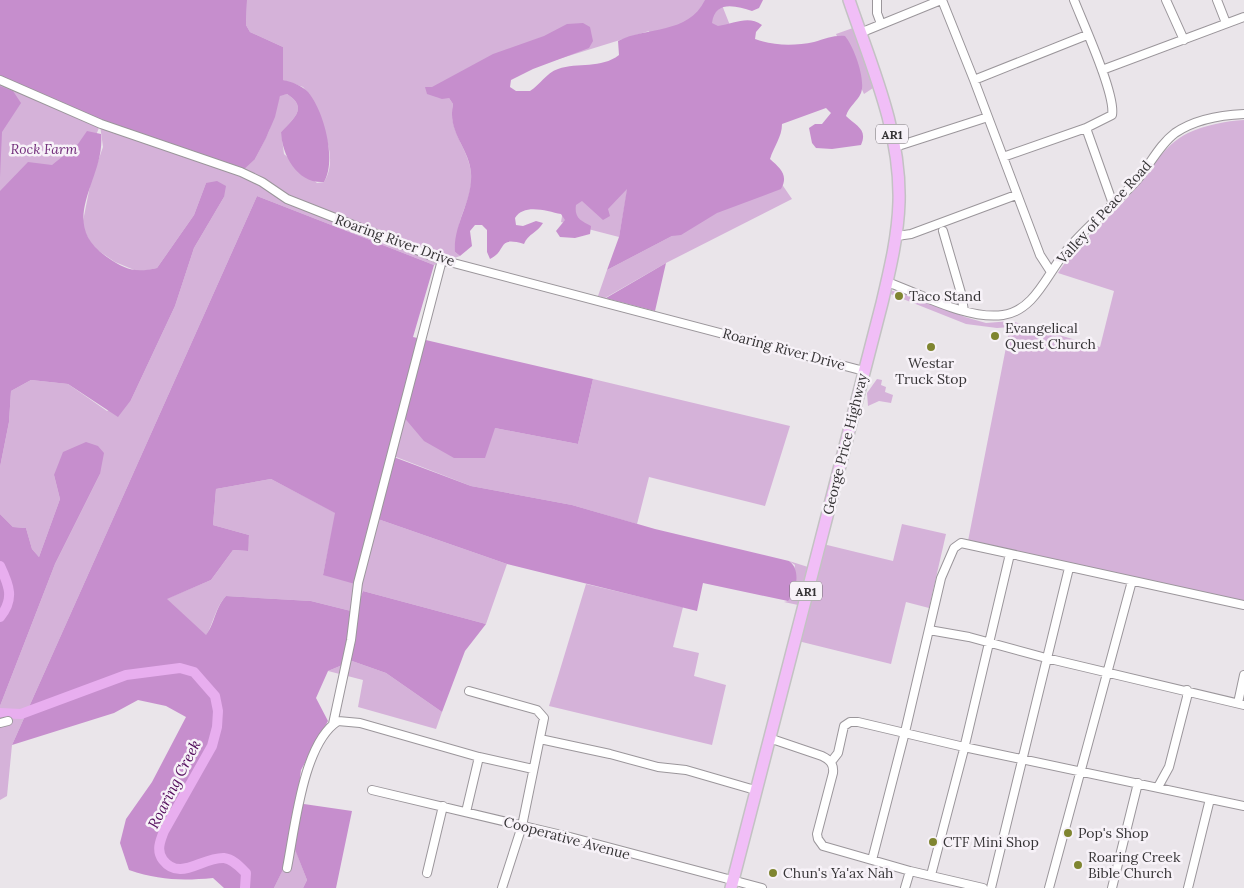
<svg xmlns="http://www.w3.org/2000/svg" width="1244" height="888" font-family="Lora,serif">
<rect width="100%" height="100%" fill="#eae5ea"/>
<path fill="#d5b2d9" d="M247,0H720L733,33L656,54L649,31L436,97L449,98L453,104C447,130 469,149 471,173C473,192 465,204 460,221C457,231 457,242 455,252L460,256L434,265L257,196L12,745L7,796L0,800V706L55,564L100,474L54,475L60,499L39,557L32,549L26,528L13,527L0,514V467L9,422L11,391L31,380L68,384L107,411L131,400L175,306L194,248L224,197L206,183L194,215L157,268L139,272L115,262L93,247L82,226L91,181L103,147L100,125L0,384V84L101,124L255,159L269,131L280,95L287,94C309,108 293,119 281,132L284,154L317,183L324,182C341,155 318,119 308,93L303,87L283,80V47L250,32L246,25Z
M853,28L873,88L864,94L836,34Z
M1244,120V605L968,541L1010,327L997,328L966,324L888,293L889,290L916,297L965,317L986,323L1011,321L1100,347L1114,291L1058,273C1077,243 1105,223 1128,197C1147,177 1162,145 1188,133C1205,125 1226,121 1244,120Z
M631,169L619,237L561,222L567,189Z
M779,180L792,199L666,263L605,298L598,296L607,270Z
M593,379L790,426L765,506L649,477L637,524L572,505L471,486L391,455L402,414L495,428L578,444Z
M877,379L882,380L881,385L886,387L885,392L893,395L891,403L879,401L868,406L867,393Z
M271,479L336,513L323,575L372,517L507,564L486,624L363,591L355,612L311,601L226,596C215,608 214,622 206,636L166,599L211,580L233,550L247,551L249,535L213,525L216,489Z
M902,524L946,534L929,608L906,602L891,664L798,641L823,544L893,561Z
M789,561L808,567L798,605L784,602L788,601L795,565Z
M586,584L683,607L673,647L699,653L694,676L726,685L712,745L549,706Z
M352,661L386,673L442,712L436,729L358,707L363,680L328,671Z
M294,846L307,880L303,888H274Z"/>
<path fill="#c68ecd" d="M0,0H247L246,25L250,32L283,47V80C292,82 301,85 308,92C324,111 337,160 324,182C298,184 282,156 281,132C293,119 309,108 287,94L280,96L275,117L266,138L255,159L241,172L194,158L0,80Z
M705,0H763L759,8L752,11C736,6 715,0 712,23L718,26C734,24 748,15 762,25L756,32L755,39C773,46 795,46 814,42C825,39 834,35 845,36C854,47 866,79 861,93C857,102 849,106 846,116C856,126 868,129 861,145L832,149L816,148L812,143L809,128L815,124H822L831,113L826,108L782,124C782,137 774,146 770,159C780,168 789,175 781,189L717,213L681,235L672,236L607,270L619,237L627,189L608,209L610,216L603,220L582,201L576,205C574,218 581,221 591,226L590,234L575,238L560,237L556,231L565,220L561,214C547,211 524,203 515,218L516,225L523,226L536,221L543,223C538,232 528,234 524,244C496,236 508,250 490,259L487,252V230L482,225H475L470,231L472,246L460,256L455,252C453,224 473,201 471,173C469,147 447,133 453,104L449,98L442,99L427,94L425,87H432L493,54L544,36L567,24L583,23L590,27L593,41L589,48L533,69L511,80L510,87L516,91H530C540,85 546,73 558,69C578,62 601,69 619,55L618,41C647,26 688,35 705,0Z
M0,86L13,91L21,103L2,132L0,177Z
M87,131L101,134C106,179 55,221 107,257C126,270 135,273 157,268L194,215L206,183L217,181L226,186L224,197L194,248L175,306L131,400L118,417L68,384L31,380L11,391L9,422L0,467V191L28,162L52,165L78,144Z
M257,196L434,265L413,337L593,379L578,444L495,428L485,458H454L424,441L402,415L391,456L471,486L572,505L655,529L789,561C801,569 797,592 788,601L703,583L697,611L507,564L372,517L355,584L323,575L335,513L271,479L216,489L213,525L249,535L248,551L233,550L211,580L167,599L206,635C216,621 214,610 226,596L311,601L355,612L363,591L486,624L465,651L442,712L386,673L352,661L328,671L316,698L328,721L301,770L297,803L352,811L336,888H303L307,880L294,847L274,888H224L213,878C181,881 159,880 129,870L120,843L126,819L152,782L186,717L166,706L138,700L114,713L12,745Z
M666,263L655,311L605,298H606Z
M86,442L98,446L104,453L100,474L55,564L0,706V514L13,527L26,528L32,549L39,557L60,499L54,475L63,452Z"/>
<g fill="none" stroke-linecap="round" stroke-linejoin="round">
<path stroke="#e8aeef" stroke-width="10" d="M0,566C9,585 15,599 0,617
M0,713L21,714L126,675L180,668L194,672L215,696L218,711L217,727L212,746L164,831C160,841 156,851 163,860C180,882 202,857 224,858C233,859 240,867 246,873L245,888"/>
<defs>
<path id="minor" d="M877,0V13L881,24
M942,0L974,80L1040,255L1051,272
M1166,0L1184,40
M1217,0L1226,23
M860,33L941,0
M1102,70L1244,17
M0,80L101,124L241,172L262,182L287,199L442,260L864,371
M974,80L1087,35
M1086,128L1113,204
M895,147L988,117
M1003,157L1086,128L1112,115C1116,95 1083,23 1074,0
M943,231L961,293L964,311
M897,236L911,234L1016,195
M887,282C921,294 967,320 1003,315C1033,311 1046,277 1063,255C1084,227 1114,206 1137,180C1150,165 1159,145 1175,133C1194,120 1221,115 1244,114
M929,630L969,637L1046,658L1244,705
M469,691L537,710L544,718L522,826L502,888
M1238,703L1244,675
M0,723L8,721
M333,724L351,640L358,583L442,260
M769,738L822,756C830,760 834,764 833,773L817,834L818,839L823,846L910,871L983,888
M540,739L610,754L658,767L686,770L755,790
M831,762L838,753L844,726L850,722H858L964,747L1244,806
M1158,787L1169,767L1187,697V690
M372,790L570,837L762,888
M466,812L479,757
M872,860L905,732L941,578L954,548L961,543L1244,605
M287,868C295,828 303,743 338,721L360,723L479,757L533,769
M427,873L443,806
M931,875L963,753L1010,554
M905,888L910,871
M991,888L1069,568
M1049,888L1132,581
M1112,888L1138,783
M1188,888L1210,799"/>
<path id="highway" d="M731,888L882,303C890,269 898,236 899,202C901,131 871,65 849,0"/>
</defs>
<use href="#minor" stroke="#9b969b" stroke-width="10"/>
<use href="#highway" stroke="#c3c2c3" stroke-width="14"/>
<use href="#minor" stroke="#fff" stroke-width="8"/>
<use href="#highway" stroke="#f1bef7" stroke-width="11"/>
</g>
<g fill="#7f8530" stroke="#f7f2f8" stroke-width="2">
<circle cx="899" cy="296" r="5"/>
<circle cx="995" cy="336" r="5"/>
<circle cx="931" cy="347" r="5"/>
<circle cx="1068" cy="833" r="5"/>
<circle cx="933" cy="842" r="5"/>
<circle cx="1078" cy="865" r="5"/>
<circle cx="773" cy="873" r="5"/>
</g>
<g text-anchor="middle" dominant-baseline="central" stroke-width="5" stroke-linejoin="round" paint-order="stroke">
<g fill="#f7f2f8" stroke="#706d70" stroke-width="1">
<rect x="876" y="124.5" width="32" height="19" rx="4"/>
<rect x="790" y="581.5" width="32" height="19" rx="4"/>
</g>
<g font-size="12" font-weight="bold" fill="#363436">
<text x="892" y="134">AR1</text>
<text x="806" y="591">AR1</text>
</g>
<g font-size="14" font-style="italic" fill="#74307d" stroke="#f7f2f8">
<text x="44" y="149">Rock Farm</text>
</g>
<g font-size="14" fill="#363436" stroke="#f7f2f8">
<text transform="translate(1104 212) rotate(-48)">Valley of Peace Road</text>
<text transform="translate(395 240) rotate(20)">Roaring River Drive</text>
<text transform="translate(784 349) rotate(15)">Roaring River Drive</text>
<text transform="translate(845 444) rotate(-76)">George Price Highway</text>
<text transform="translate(567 838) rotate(15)">Cooperative Avenue</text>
</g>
<g font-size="14" fill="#363436" stroke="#f7f2f8" text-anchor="start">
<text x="909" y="296">Taco Stand</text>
<text x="1005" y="328">Evangelical<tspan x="1005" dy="16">Quest Church</tspan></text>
<text x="931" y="363" text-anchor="middle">Westar<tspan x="931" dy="16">Truck Stop</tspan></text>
<text x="1078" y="833">Pop's Shop</text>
<text x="943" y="842">CTF Mini Shop</text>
<text x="1088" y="857">Roaring Creek<tspan x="1088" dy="16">Bible Church</tspan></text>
<text x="783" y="873">Chun's Ya'ax Nah</text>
</g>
<g font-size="15" font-style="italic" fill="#520b5b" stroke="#f7f2f8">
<text transform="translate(174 784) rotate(-63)">Roaring Creek</text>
</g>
</g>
</svg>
